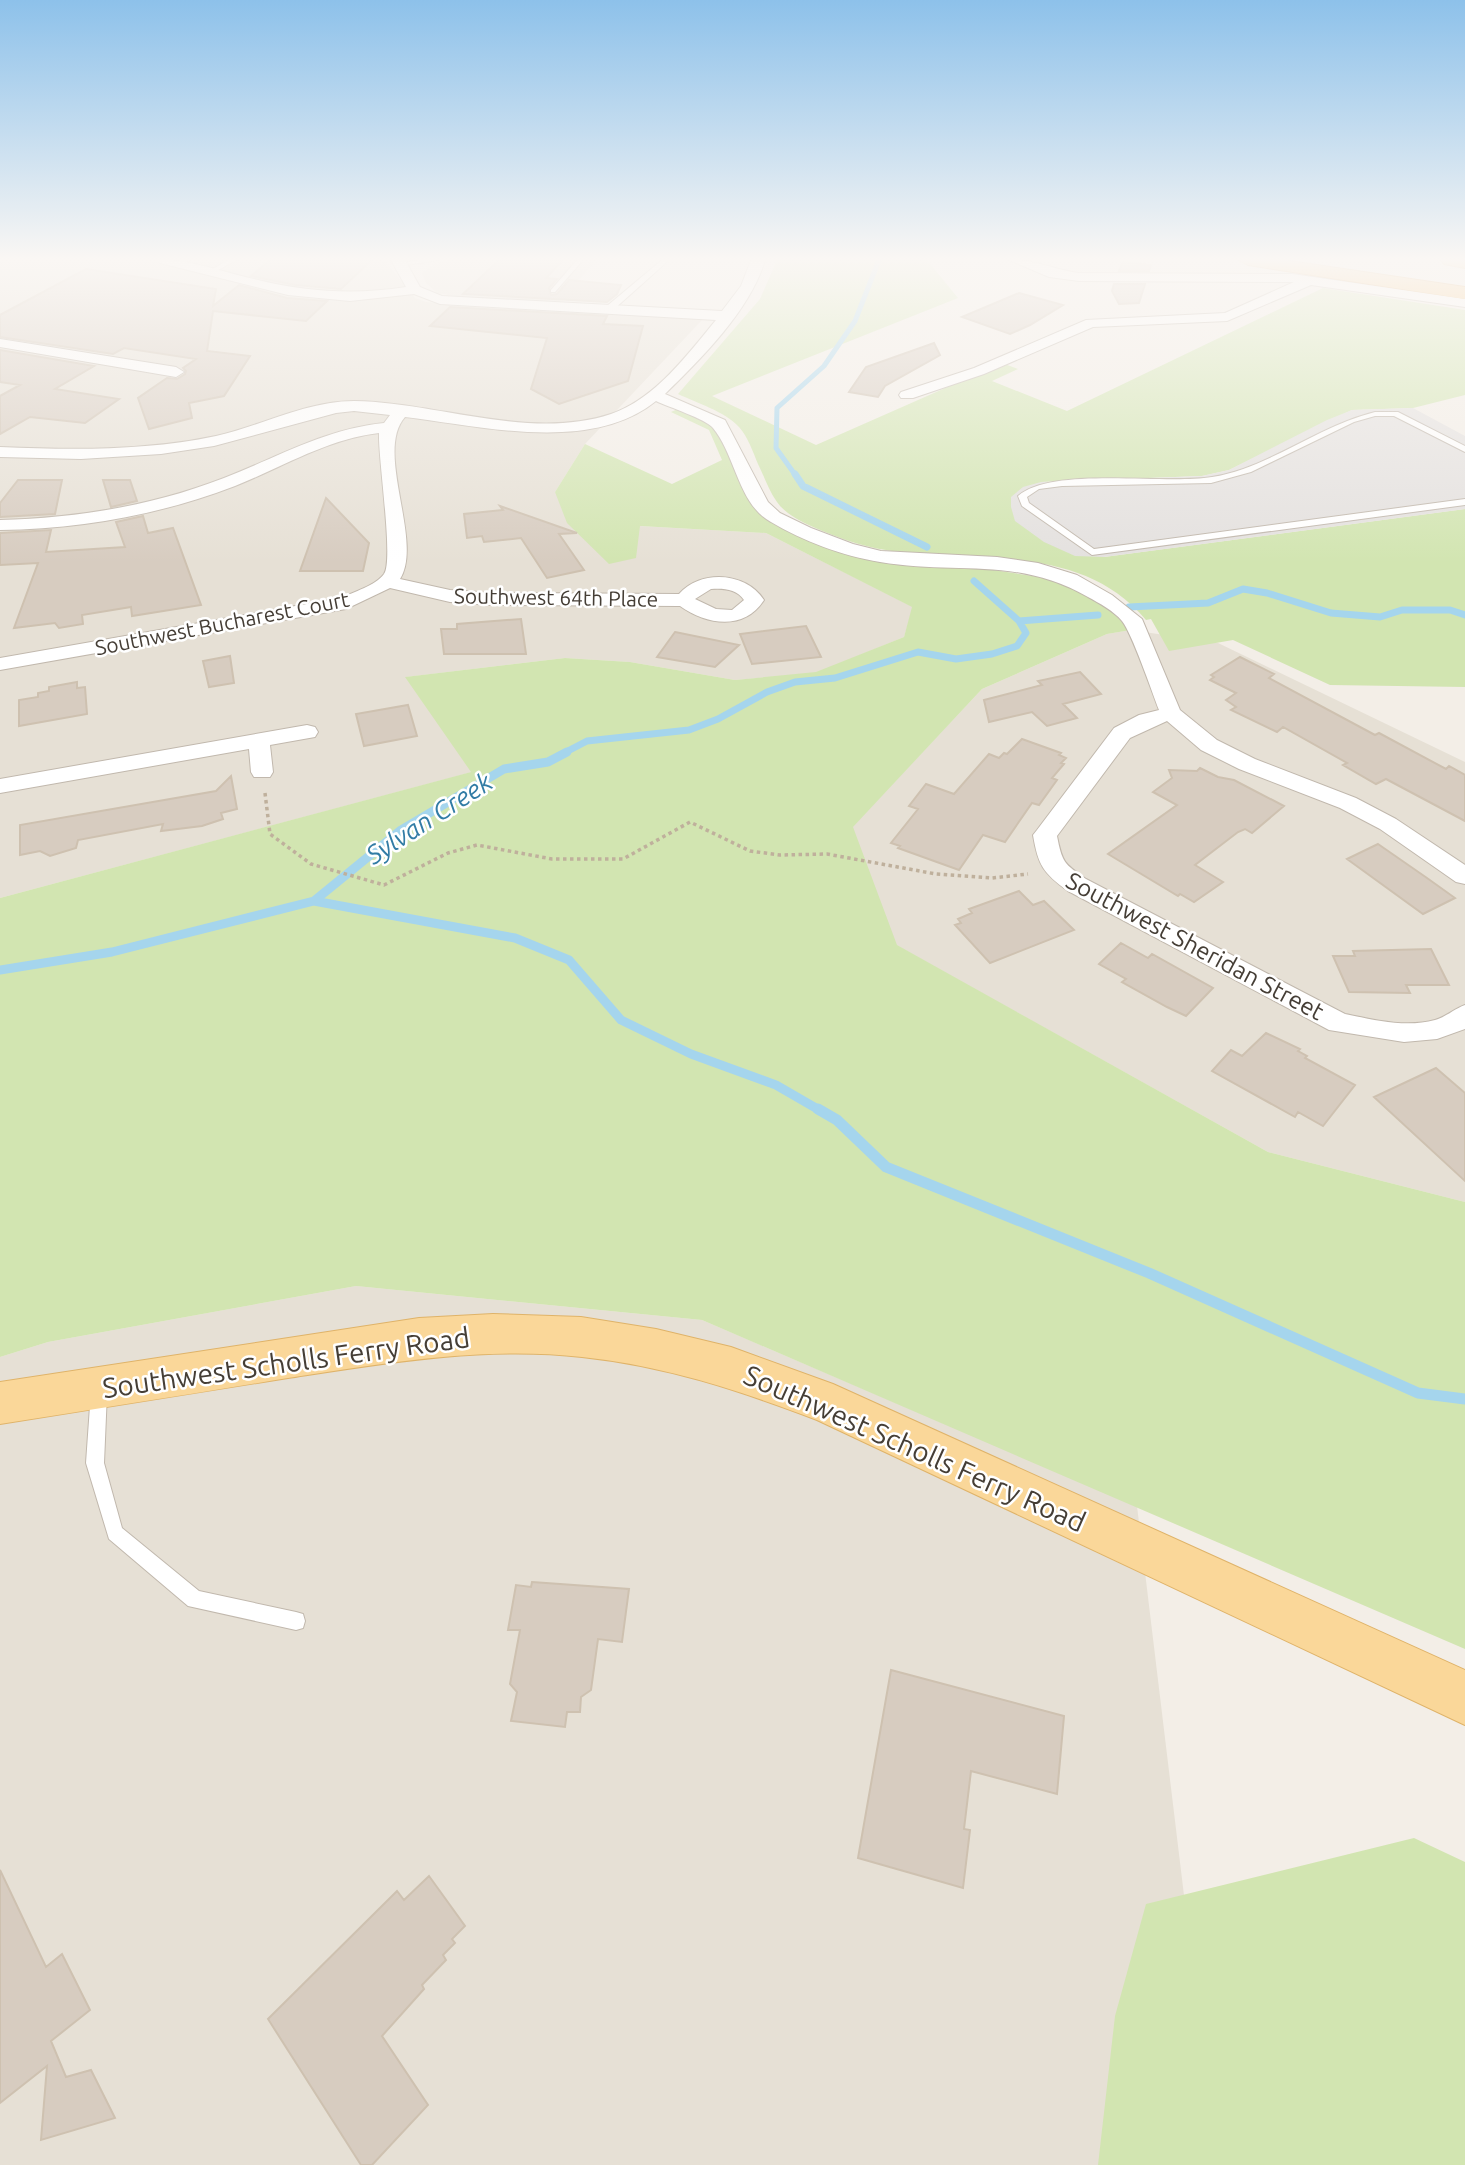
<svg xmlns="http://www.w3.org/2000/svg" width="1465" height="2165" font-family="Ubuntu,sans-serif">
<rect width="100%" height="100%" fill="#f3eee7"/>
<path fill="#e6e0d5" d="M0,260H384L415,298L426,302L703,319L585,444L555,492L639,526L766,533L913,607L904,637L816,673L735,680L630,662L565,658L406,677L472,772L0,898Z
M448,260H597L559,302L461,297L437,293L426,283L422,273L437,262Z
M1131,630L1218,643L1465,762V1202L1268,1152L896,945L852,827L982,689L1107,634Z
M356,1286L702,1320L1137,1506L1186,1912L1156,2165H0V1357L48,1342Z"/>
<path fill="#d2e5b1" d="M777,260H927L958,298L712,396L816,445L1002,363L1018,369L992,381L1067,411L1323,288L1465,310V395L1413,408L1352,410L1229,470L1202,476L1041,482L1104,557L1465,509V687L1330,685L1233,640L1169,651L1151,619L1146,620C1069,529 944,575 846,540C826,532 790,521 777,502C769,491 764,476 758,464C753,452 748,437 739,427C724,411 697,403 678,394L760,299Z
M680,408L716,428L752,502L817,543L1045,578L1074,588L1104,605L1131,630L1107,634L982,689L853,827L897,945L1268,1152L1465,1202V1649L702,1320L356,1286L48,1342L0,1357V898L471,772L405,677L565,658L630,662L735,680L816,672L904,637L912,607L766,533L640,526L636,558L609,564L567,523L555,492L585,444L672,484L722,460L709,430L671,412Z
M1414,1838L1465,1862V2165H1098L1115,2016L1146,1904Z"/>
<path fill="#e4e1df" d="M1413,408L1465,436V509L1104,557L1075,556L1044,542L1015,521L1011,507V497L1023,487L1041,482L1202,476L1229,470L1327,420L1352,410Z"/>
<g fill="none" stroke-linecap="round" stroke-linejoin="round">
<path stroke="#a5d5ed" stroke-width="5" d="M796,476L776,448L777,408L824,366L855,321L879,260"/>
<path stroke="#a5d5ed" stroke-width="7" d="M795,474L803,486L927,547
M1129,607L1208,603L1243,589L1267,593L1331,613L1380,617L1402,610H1450L1465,615
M1019,621L1098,615
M564,753L587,741L689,730L718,719L767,692L795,682L835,678L918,652L956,659L992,654L1017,646L1026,633L1019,621L974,581"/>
<path stroke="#a5d5ed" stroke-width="9" d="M314,901L515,938L569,960L621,1020L691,1054L776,1085L821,1111
M0,970L112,952L314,901L401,830L504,769L548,762L567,752"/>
<path stroke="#a5d5ed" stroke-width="11" d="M818,1109L837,1120L886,1167L1149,1273L1418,1393L1465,1399"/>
</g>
<path fill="#d7ccc0" stroke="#cec1b0" stroke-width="2" d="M270,260H372L341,289L295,285L251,276Z
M499,260H563L546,278L557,279L549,288L551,295L557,294L569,280L621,285L617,294L607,302L463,294Z
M1123,262L1151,265L1149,271H1119Z
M86,269L216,289L213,306L239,285L287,298L327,301L306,321L213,311L207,351L250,356L224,396L189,403L192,418L149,429L138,398L167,378L177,379L185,374L186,371L183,368L196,359L124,348L113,354L0,337V315Z
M1114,284H1145L1139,303L1119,304L1112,291Z
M1019,293L1063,305L1030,325L1010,334L962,317Z
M450,307L607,316L603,324L643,326L628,381L559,404L531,389L547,338L430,326Z
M934,343L940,355L885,386L878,397L849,392L866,367Z
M0,350L94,366L55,389L119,399L85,423L30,417L0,434V396L20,385L0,382Z
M18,480H62L55,514L0,517V503Z
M103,480H130L137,501L111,507Z
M326,498L369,543L363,571H300Z
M500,506L577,533L559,534L584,570L547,578L521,538L484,542L482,536L467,538L464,514L503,510Z
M143,516L148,533L173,528L201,605L132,616L131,607L82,615L83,624L59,628L55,623L14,628L38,563L0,565V533L51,530L46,552L125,547L116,522Z
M521,619L526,654H444L441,629H457V624Z
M806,626L821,657L752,664L740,634Z
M675,632L739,645L715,667L657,657Z
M230,656L234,683L209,687L203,661Z
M1240,657L1274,674L1269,678L1375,735L1379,733L1446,769L1449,766L1465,775V821L1386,779L1376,784L1343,765L1347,763L1283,727L1277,732L1231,710L1236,707L1226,700L1236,693L1210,680L1214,677L1211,675Z
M1080,672L1101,694L1063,704L1077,718L1047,726L1032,712L989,722L984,700L1042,685L1038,681Z
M77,682V688L85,687L87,714L19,726V700L38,697V693L49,691V687Z
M408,705L417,736L364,746L356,714Z
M1022,739L1061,753L1059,755L1066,758L1061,763L1064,764L1052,778L1057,780L1039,805L1032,803L1005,842L983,835L959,870L898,848L900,846L891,843L918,809L909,806L926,784L954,794L989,754L999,758L1004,753L1007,754Z
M1200,768L1218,777L1234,780L1284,806L1252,833L1245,829L1238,832L1195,865L1223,882L1194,902L1180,894L1178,896L1108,854L1177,805L1153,792L1172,778L1169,770L1197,771Z
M231,776L237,809L221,813L223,819L202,826L161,831L163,824L78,840L76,848L50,856L40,851L20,855V825L216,791Z
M1378,844L1427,878L1455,898L1423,914L1347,859Z
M1019,891L1033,905L1044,901L1074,930L990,963L955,925L961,923L958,919L972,913L969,909Z
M1121,943L1148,958L1152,954L1213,988L1186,1016L1167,1007L1122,982L1126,979L1099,964Z
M1431,949L1449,985H1406L1410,993L1349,992L1333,956H1355L1353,951Z
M1266,1033L1300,1049L1298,1051L1307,1056L1305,1058L1355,1085L1323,1126L1298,1112L1295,1117L1212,1071L1231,1050L1242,1056Z
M1436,1068L1465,1093V1181L1374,1097Z
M532,1582L629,1589L622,1642L598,1639L591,1690L581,1697L580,1712H567L565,1727L511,1721L517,1692L510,1684L520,1630H508L516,1585L531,1587Z
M891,1670L1064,1716L1057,1794L971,1771L964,1829L970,1830L963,1888L858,1858Z
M0,1870L46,1967L62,1954L90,2010L51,2041L66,2077L91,2070L115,2118L41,2140L47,2066L0,2103Z
M429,1876L465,1926L452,1939L455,1943L443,1955L446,1960L422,1985L424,1989L382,2036L428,2105L372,2165H361L268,2019L397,1891L404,1900Z"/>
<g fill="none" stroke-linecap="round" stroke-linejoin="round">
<defs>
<path id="lane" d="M181,260H191L177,265L174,263Z
M228,260H236L213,273L208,272Z
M419,260H438L400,266L397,264Z
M577,260H583L555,292H551V290Z
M662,260H669L613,310H607V306Z
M1375,412H1398L1465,446V452L1394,416H1375L1354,422L1251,472L1211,483L1062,486L1039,489L1027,497L1029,503L1094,549L1465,499V505L1092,555L1022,506L1018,496C1052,466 1164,485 1212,477C1269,468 1318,426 1375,412Z
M99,1384L105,1387L107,1392L104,1463L122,1528L199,1591L296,1612L303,1614L305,1621L303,1628L296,1630L188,1606L109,1539L86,1463L91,1392L93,1387Z"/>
<path id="street" d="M158,260C192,259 225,273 258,280C307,292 356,295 406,287L391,260H405L420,287L442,296L722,311L741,286L751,260H765C751,309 701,359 665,394L725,420L768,502L780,513L811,528L853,544L881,551L997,557L1038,563L1077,575L1112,595L1142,619L1180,710L1217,740L1255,759L1356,798L1396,819L1465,865V884L1456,882L1380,829L1340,808L1239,769L1201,750L1167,721L1130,738L1057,836C1062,862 1064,864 1086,879L1345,1014C1374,1020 1406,1028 1435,1020C1446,1017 1454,1009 1465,1005V1029L1437,1039L1404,1042L1329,1030L1068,891C1043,873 1038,865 1033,835L1037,830L1114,728L1139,715L1159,710C1152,692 1132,633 1122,621C1114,611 1099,603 1088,597C1017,556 955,575 880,562C843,556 803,541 771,522C738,504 736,456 713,428C706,419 668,407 656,401C591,454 481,426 405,417C374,452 424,541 400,579L450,590L491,593L679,594C701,569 746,572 764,600C744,631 707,625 680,606L491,605L450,602L390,588L346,609L0,670V658L341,598C353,592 375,586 384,574C394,560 378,459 379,433C327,439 283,467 235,486C159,515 81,529 0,530V520C77,518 152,506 224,478C278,457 325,429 384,423L390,415L354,411L336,413L214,446L161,454L81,459L0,457V447C72,450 145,451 216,436C261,426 307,401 354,401C437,402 530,441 611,414C655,399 688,354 716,320L440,304L414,294L350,301L288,295L160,263ZM711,589C723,588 737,589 744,600L732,610L716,609L695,599Z
M1009,260C1033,259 1055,270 1079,273L1292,274L1465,299V307L1311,285L1227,321L1093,327L984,374L913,398H901L899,395L901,392L974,368L1086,320L1225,313L1294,282L1079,281L1049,277Z
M0,339L176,367L184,372L176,377L0,347Z
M307,725L315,727L318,732L315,737L270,745L273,772L270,777H254L251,772L249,749L0,793V779Z"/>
<path id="primary" d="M493,1314L581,1317L656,1329L731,1347L833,1384L1465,1670V1725L817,1420C738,1390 666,1366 582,1357C483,1346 385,1363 288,1378C192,1394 96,1409 0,1424V1382L419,1318Z"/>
<path id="highway" d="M1239,260H1283L1465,287V299L1248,265Z
M1441,260H1465V268L1444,264Z"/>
</defs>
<use href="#lane" stroke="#c1b8ad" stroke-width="2"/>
<use href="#street" stroke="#c1b8ad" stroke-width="2"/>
<use href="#primary" stroke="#dfb369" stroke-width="2"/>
<use href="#highway" stroke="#d7933d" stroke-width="2"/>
<path stroke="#bfb09c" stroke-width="3.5" stroke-dasharray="3.5 3.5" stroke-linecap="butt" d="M265,793L270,834L311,864L384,885L448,853L477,845L552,859H623L690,822L750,851L780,855L827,854L936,874L992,878L1028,874"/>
<use href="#lane" fill="#fff" fill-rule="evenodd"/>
<use href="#street" fill="#fff" fill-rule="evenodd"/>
<use href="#primary" fill="#fad799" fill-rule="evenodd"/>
<use href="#highway" fill="#f8c06d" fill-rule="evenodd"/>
</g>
<linearGradient id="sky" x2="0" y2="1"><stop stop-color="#8dc1ea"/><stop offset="0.46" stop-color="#faf7f4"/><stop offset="1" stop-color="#faf7f4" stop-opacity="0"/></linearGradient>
<rect width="1465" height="563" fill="url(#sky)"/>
<g text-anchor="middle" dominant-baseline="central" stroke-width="5" stroke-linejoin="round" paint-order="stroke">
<g font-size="21" fill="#453e36" stroke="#fff">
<text transform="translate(556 597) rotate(1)">Southwest 64th Place</text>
<text transform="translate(222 623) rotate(-11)">Southwest Bucharest Court</text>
</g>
<g font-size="24" fill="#453e36" stroke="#fff">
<text transform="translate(1195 946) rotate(28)">Southwest Sheridan Street</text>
</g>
<g font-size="26" font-style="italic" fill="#327ca5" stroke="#fff">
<text transform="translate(429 818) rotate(-33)">Sylvan Creek</text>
</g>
<g font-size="28" fill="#453e36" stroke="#fff">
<text transform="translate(286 1362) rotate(-8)">Southwest Scholls Ferry Road</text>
<text transform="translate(915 1448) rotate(24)">Southwest Scholls Ferry Road</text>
</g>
</g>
</svg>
